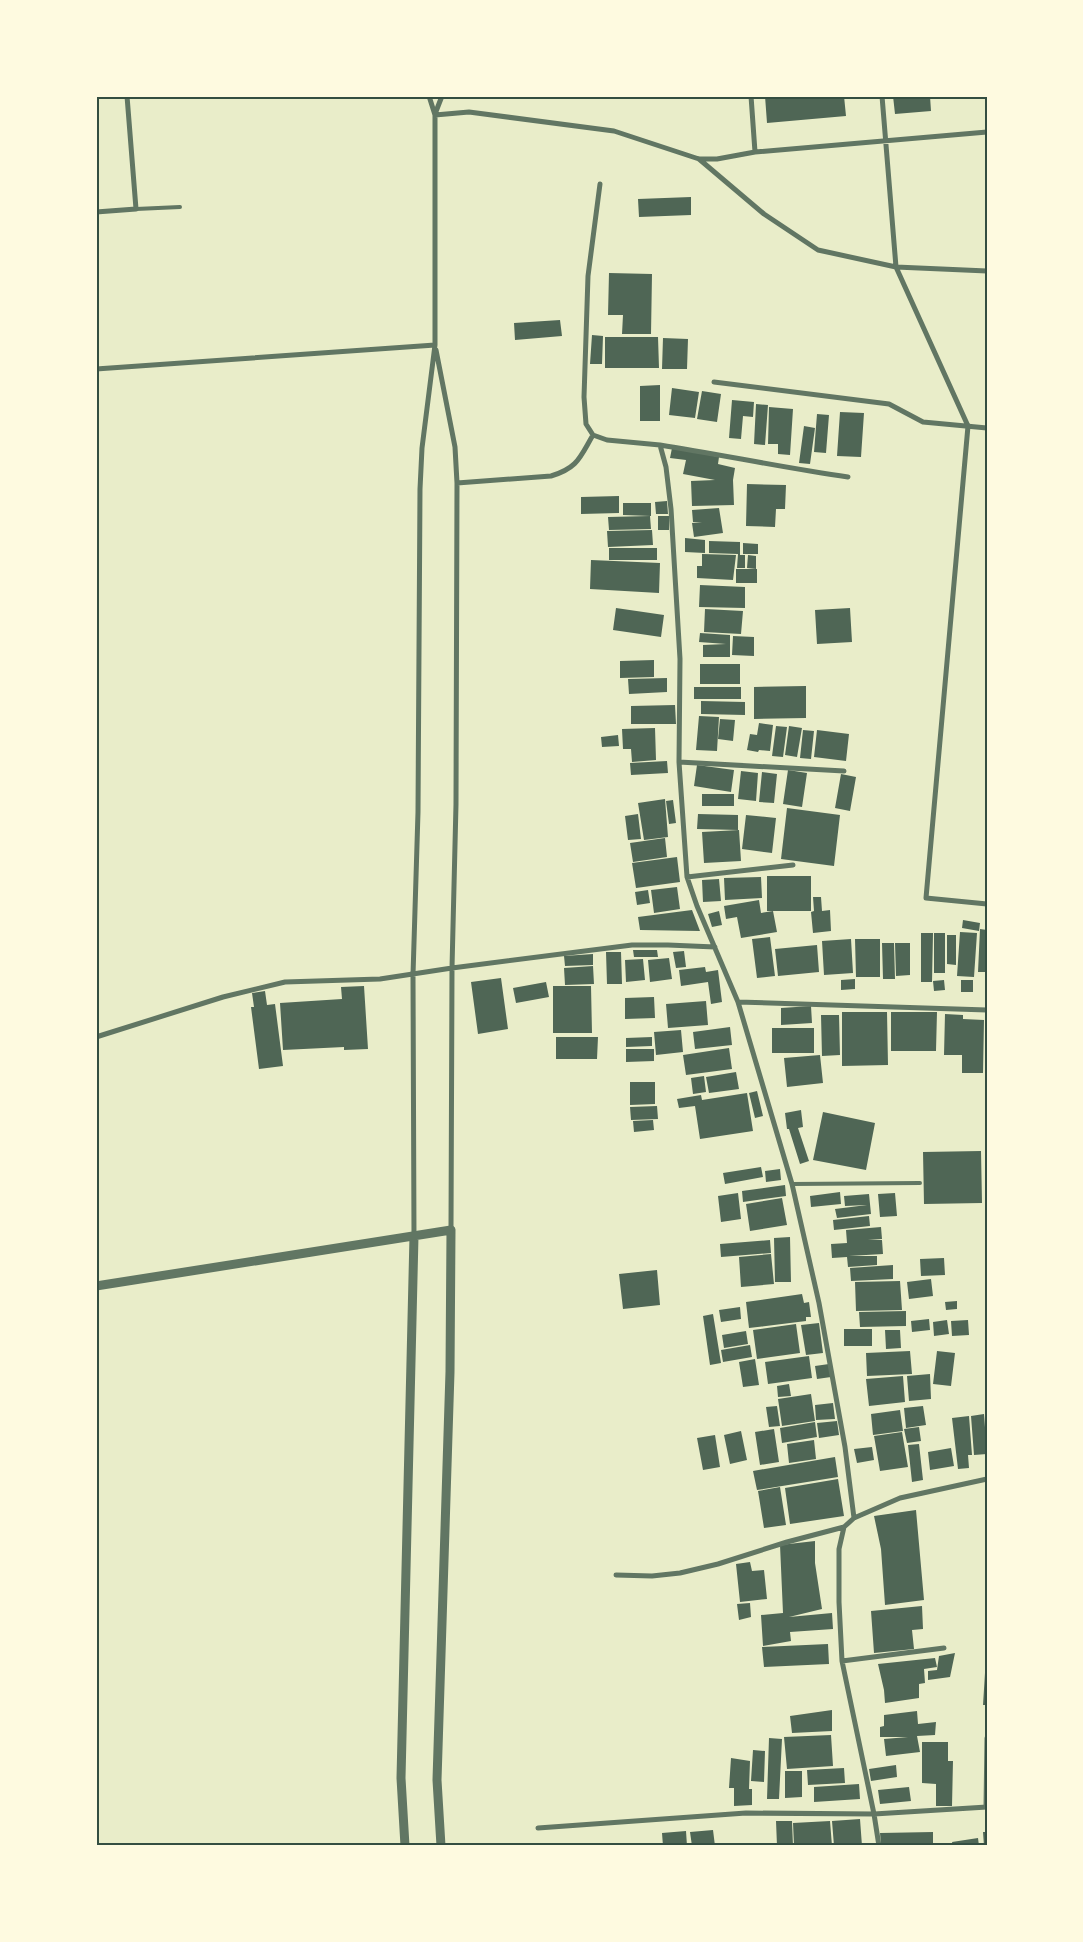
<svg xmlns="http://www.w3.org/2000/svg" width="1083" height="1942" font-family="Cabin,sans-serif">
<rect width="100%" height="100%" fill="#e9edc9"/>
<path fill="#4f6655" d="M765,96H844L846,116L767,123Z
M893,96H930L931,111L895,114Z
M691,197V215L639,217L638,199Z
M609,273L652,274L651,334H622L623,315H608Z
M560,320L562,336L515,340L514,323Z
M592,335L603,336L602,364H590Z
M605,337H658L659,368H605Z
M663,338L688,339L687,369H662Z
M660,385V421H640V386Z
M672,388L699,392L695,418L669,415Z
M702,391L721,394L717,422L697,419Z
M732,400L754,402L753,417L743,416L741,439L729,438Z
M756,404L768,405L765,445L754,444Z
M769,407L793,409L790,455L778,454V444H768Z
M840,412L864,413L861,457L837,456Z
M817,414L829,415L826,453L814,452Z
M804,426L815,428L810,464L799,463Z
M672,448L719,457L718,464L735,468L733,480L734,505L692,506L691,481L715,480L683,474L686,460L670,458Z
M747,484L786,485L785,509H776L775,527L746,526Z
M619,496V513L581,514V497Z
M667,501L668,514H656L655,502Z
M623,503H651V516L623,515Z
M719,508L723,533L694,537L692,523L702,522H693L692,510Z
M650,516L651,529L609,530L608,517Z
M658,516H669V530H658Z
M652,530L653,545L608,547L607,531Z
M685,538L705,540V553L685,552Z
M709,541L740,542V555H745V568H737L738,554L709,553Z
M743,543L758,544V554H743Z
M609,548H657V560H609Z
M702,554L736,555L733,580L697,578V566H702Z
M748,555L756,556V569L747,568Z
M591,560L660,563L659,593L590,589Z
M736,569H757V583H736Z
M700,585L745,587V608L699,607Z
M616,608L664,615L661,637L613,630Z
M850,608L852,642L817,644L815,610Z
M705,609L743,611L741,634L704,632Z
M700,633L730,635V657H703V645L726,644L699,642Z
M733,636L754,637V656L732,655Z
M654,660V677L620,678V661Z
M700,664H740V684H700Z
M667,678V692L629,694L628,679Z
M806,686V718L754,719V687Z
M694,687H741V699H694Z
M701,701L745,702V715L701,714Z
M675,705L676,724H631V706Z
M699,716L719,717L717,751L696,750Z
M720,719L735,720L733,741L718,739Z
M759,723L773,725L770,751L759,750L758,752L747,750L750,734L757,735Z
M776,726L787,727L783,757L772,756Z
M789,726L802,728L797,757L785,755Z
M655,728L656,760L632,762L631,749H623L622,729Z
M803,730L814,731L811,759L800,758Z
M817,730L849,734L846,761L814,757Z
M618,735L619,746L602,747L601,737Z
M667,761L668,773L631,775L630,763Z
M697,765L734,770L731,792L694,786Z
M788,770L807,773L802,807L783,804Z
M741,771L758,773L756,801L738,799Z
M762,772L777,774L774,803L759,802Z
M841,774L856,777L850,811L835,808Z
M702,794H734V806H702Z
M665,799L668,837L644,840L638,803Z
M673,800L676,823L669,824L666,801Z
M787,808L840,815L834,866L781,859Z
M638,814L641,839L628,840L625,816Z
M698,814L738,815V830L697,829Z
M746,815L776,818L772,853L742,849Z
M739,830L741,861L704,863L702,832Z
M665,838L667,857L633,862L630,843Z
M677,857L680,882L636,888L632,863Z
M767,876H811V911H767Z
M761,877L762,898L725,900L724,878Z
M719,879L721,901L703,902L702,880Z
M677,887L680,909L654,913L651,890Z
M648,890L650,903L637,905L635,892Z
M813,897H821L822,911L830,910L831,931L813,933L811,912L814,911Z
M759,900L761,913L773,911L777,932L741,938L737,917L726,919L724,906Z
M692,910L700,931L640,930L638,917Z
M719,911L722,925L712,927L708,914Z
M963,920L980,923L979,931L962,928Z
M980,929L987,930V972H978Z
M960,932L977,933L974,977L957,976Z
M921,933H933L932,982H921Z
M934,933H945V973H934Z
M947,935H956V965L947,964Z
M770,937L775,976L757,978L752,939Z
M851,939L853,973L824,975L822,941Z
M855,939H880V977H856Z
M882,943H894L895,979H883Z
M895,943H910V975L896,976Z
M817,945L819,972L778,976L775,949Z
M633,950H657L658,957H634Z
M684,951L686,967L676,968L673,952Z
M606,952H621L622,984H607Z
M593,954V965L565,966L564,956Z
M669,958L672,979L650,982L648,960Z
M643,959L645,980L626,982L625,960Z
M593,966L594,984L565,985L564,968Z
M705,967L706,972L718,970L722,1002L711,1004L708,982L681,986L679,970Z
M501,978L508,1029L478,1034L471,982Z
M855,979V989L841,990V980Z
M944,980L945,990L934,991L933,981Z
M961,980H973V992H961Z
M546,982L549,997L516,1003L513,988Z
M364,986L368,1049L344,1050V1047L283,1050L280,1003L342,999L341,987Z
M553,986H591L592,1033H553Z
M265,991L267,1005L275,1004L283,1066L259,1069L251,1007H254L252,993Z
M654,997L655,1018L625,1019V998Z
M706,1001L708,1025L668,1028L666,1004Z
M811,1006L812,1023L781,1025V1008Z
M842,1012H887L888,1065L842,1066Z
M891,1012H937L936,1051H891Z
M945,1014L963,1015V1019L984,1020L983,1073H962V1055H944Z
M821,1015H839L840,1055L822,1056Z
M730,1027L732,1045L695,1049L693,1032Z
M772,1028H814V1053H772Z
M681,1030L683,1052L656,1055L654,1032Z
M556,1037H598L597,1059H556Z
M652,1037V1046L626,1047V1038Z
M729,1048L732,1069L686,1075L683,1055Z
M626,1049H654V1061L626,1062Z
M820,1055L823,1083L787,1087L784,1058Z
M736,1072L739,1089L709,1093L706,1077Z
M704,1076L706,1092L693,1094L691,1078Z
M630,1082H655V1104L630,1105Z
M757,1091L763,1116L755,1118L749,1093Z
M747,1093L753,1131L700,1139L695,1106L679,1108L677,1099L701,1095L702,1100Z
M657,1106L658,1119L631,1120L630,1107Z
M801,1110L803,1127L798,1128L809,1161L800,1164L789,1129H787L785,1113Z
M823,1112L875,1123L866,1170L813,1160Z
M653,1120L654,1130L634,1132L633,1121Z
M981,1151L982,1203L924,1204L923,1152Z
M761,1167L763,1177L725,1184L723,1173Z
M780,1169L781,1180L766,1182L765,1171Z
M785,1185L786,1196L743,1202L742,1191Z
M840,1192L841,1204L811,1207L810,1196Z
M738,1193L741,1219L721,1222L718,1196Z
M895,1193L897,1216L880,1217L878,1194Z
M869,1194L871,1214L837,1218L835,1209L867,1205L845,1206L844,1196Z
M782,1198L787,1225L750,1231L746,1204Z
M869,1216L870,1226L834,1230L833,1220Z
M881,1227L882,1239L868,1240H882L883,1254L849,1256H877V1265L848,1267L847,1257L832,1258L831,1244L847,1243L846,1230Z
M790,1237L791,1282H775L774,1238Z
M770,1240L771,1253L721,1257L720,1244Z
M771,1254L774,1284L741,1287L739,1257Z
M944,1258L945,1275L921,1276L920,1259Z
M893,1265V1279L851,1281L850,1268Z
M657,1270L660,1305L623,1309L619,1274Z
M931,1279L933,1296L909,1299L907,1282Z
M900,1281L902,1310L856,1311L855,1282Z
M802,1294L804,1303L809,1302L811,1317H806V1321L749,1328L746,1302Z
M957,1301V1309L946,1310L945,1302Z
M740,1307L741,1319L721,1322L719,1310Z
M906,1311V1326L860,1327L859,1312Z
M713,1314L721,1363L710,1365L703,1316Z
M929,1319L930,1330L912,1332L911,1321Z
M947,1320L949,1334L934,1336L933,1322Z
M968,1320L969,1335L952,1336L951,1321Z
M819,1323L823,1353L806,1355L801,1325Z
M796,1324L800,1353L757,1359L753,1330Z
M844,1329H872V1346H844Z
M885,1330H900L901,1348L886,1349Z
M746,1331L748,1344L724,1348L722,1335Z
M750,1345L752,1357L723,1362L721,1350Z
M910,1351L912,1374L867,1376L866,1353Z
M937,1351L955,1353L951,1386L933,1384Z
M809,1356L812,1378L768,1384L765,1362Z
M755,1359L759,1385L743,1387L739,1362Z
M829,1364L831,1377L817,1379L815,1366Z
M930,1374L931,1399L909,1401L907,1376Z
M903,1376L905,1402L869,1406L866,1379Z
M789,1384L791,1396L778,1397L777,1386Z
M811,1394L815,1421L782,1426L778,1399Z
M833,1403L835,1419L816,1420L815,1405Z
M777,1406L780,1426L769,1427L766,1407Z
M923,1406L926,1425L906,1428L904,1408Z
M900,1410L903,1431L873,1435L871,1414Z
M984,1414L987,1454L974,1455L971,1416Z
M969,1416L972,1455H968L969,1468L958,1469L952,1418Z
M837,1421L839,1435L819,1438L817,1423Z
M815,1422L817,1437L782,1443L780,1428Z
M919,1427L921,1441L907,1443L904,1429Z
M774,1429L779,1462L760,1465L755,1432Z
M741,1431L747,1460L730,1464L724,1435Z
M902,1432L908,1467L880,1471L874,1436Z
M715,1435L720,1467L703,1470L697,1438Z
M814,1440L816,1459L789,1463L787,1444Z
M919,1444L923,1480L912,1482L908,1445Z
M872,1447L874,1460L857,1463L854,1449Z
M951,1448L954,1466L930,1470L928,1452Z
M835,1457L838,1477L757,1490L753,1471Z
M838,1479L844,1516L790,1524L785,1488Z
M780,1487L786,1525L764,1528L758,1491Z
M916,1510L924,1600L885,1605L881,1549L874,1516Z
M815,1541V1563L822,1609L789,1617L832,1613L833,1629L790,1632L791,1641L763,1646L761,1615L783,1613L780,1545Z
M750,1562L752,1571L764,1570L767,1599L740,1602L736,1564Z
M750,1603L751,1617L739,1620L737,1604Z
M922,1606L923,1629L912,1630L914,1649L874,1653L871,1611Z
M828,1644L829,1664L764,1667L762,1647Z
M955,1653L950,1677L928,1680V1671L937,1670L939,1656Z
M935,1658L937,1667L924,1669L925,1683L919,1684V1698L885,1703L884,1690L878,1664Z
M985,1673H987V1705H983Z
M832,1710V1731L792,1733L790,1716Z
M917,1711L918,1724L936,1722L935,1735L917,1736L920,1752L886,1756L884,1739L908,1737H880V1727L884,1726V1715Z
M831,1735L833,1766L787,1769L784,1737Z
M769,1738L782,1739L779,1799H767Z
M922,1742H948V1761H953L952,1806H936V1784L922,1783Z
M753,1750L765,1751L764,1782L751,1781Z
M731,1758L750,1761L749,1789H752V1805L734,1806V1788H729Z
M896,1765L897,1777L871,1781L869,1769Z
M844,1768L845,1783L808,1785L807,1770Z
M785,1771H802V1797L785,1798Z
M859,1784L860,1799L814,1802V1787Z
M909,1787L911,1801L880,1804L878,1790Z
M860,1819L862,1846H834L832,1821Z
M776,1821H792L793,1846H777Z
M830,1821L832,1846H794L793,1823Z
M713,1830L715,1846H692L690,1832Z
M686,1831L687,1846H663L662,1833Z
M933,1832V1844H881L880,1833Z
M983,1832H987V1846H984Z
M978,1838L979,1846H953L952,1842Z"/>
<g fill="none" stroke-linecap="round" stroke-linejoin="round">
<path stroke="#617663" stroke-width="4" d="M136,209L180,207
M792,1184L920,1183"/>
<path stroke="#617663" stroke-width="5" d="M751,96L755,152
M882,96L896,267L968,426L926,898L987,904
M435,114L442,96
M435,115L469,112L614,131L699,159H717L755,152L987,132
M699,159L764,214L818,250L896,267L987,271
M600,184L588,276L584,397L586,424L593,435L607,440L660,445L666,467L671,509L680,659L679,762L687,877L697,906L738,1002L792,1184L819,1303L845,1447L854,1518L844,1527L839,1549V1602L842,1661L874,1814L879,1846
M96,212L136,209L127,96
M436,350L455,447L457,483L456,804L452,968L451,1230
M96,369L435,345
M714,382L889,404L923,422L987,428
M660,445C723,455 785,468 848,477
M457,483L551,476C578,468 580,457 593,435
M679,762L844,771
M687,877L793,865
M738,1002L987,1010
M96,1037L223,997L285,982L380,979L452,968L632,945H668L715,947
M414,1236L413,975L418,812L420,489L422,448L435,345V115L429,96
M854,1518L900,1498L987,1479
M616,1575L652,1576L680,1573L718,1564L787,1542L844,1527
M842,1661L944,1648
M986,1807L987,1738
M538,1828L746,1813L874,1814L987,1807"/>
<path stroke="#617663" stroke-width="9" d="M96,1286L451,1230L450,1372L437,1780L441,1846
M405,1846L401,1778L414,1236"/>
</g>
<rect width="1083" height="1942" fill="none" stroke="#fefae0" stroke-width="195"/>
<rect x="98" y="98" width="888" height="1746" fill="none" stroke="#344e41" stroke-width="2"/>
</svg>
